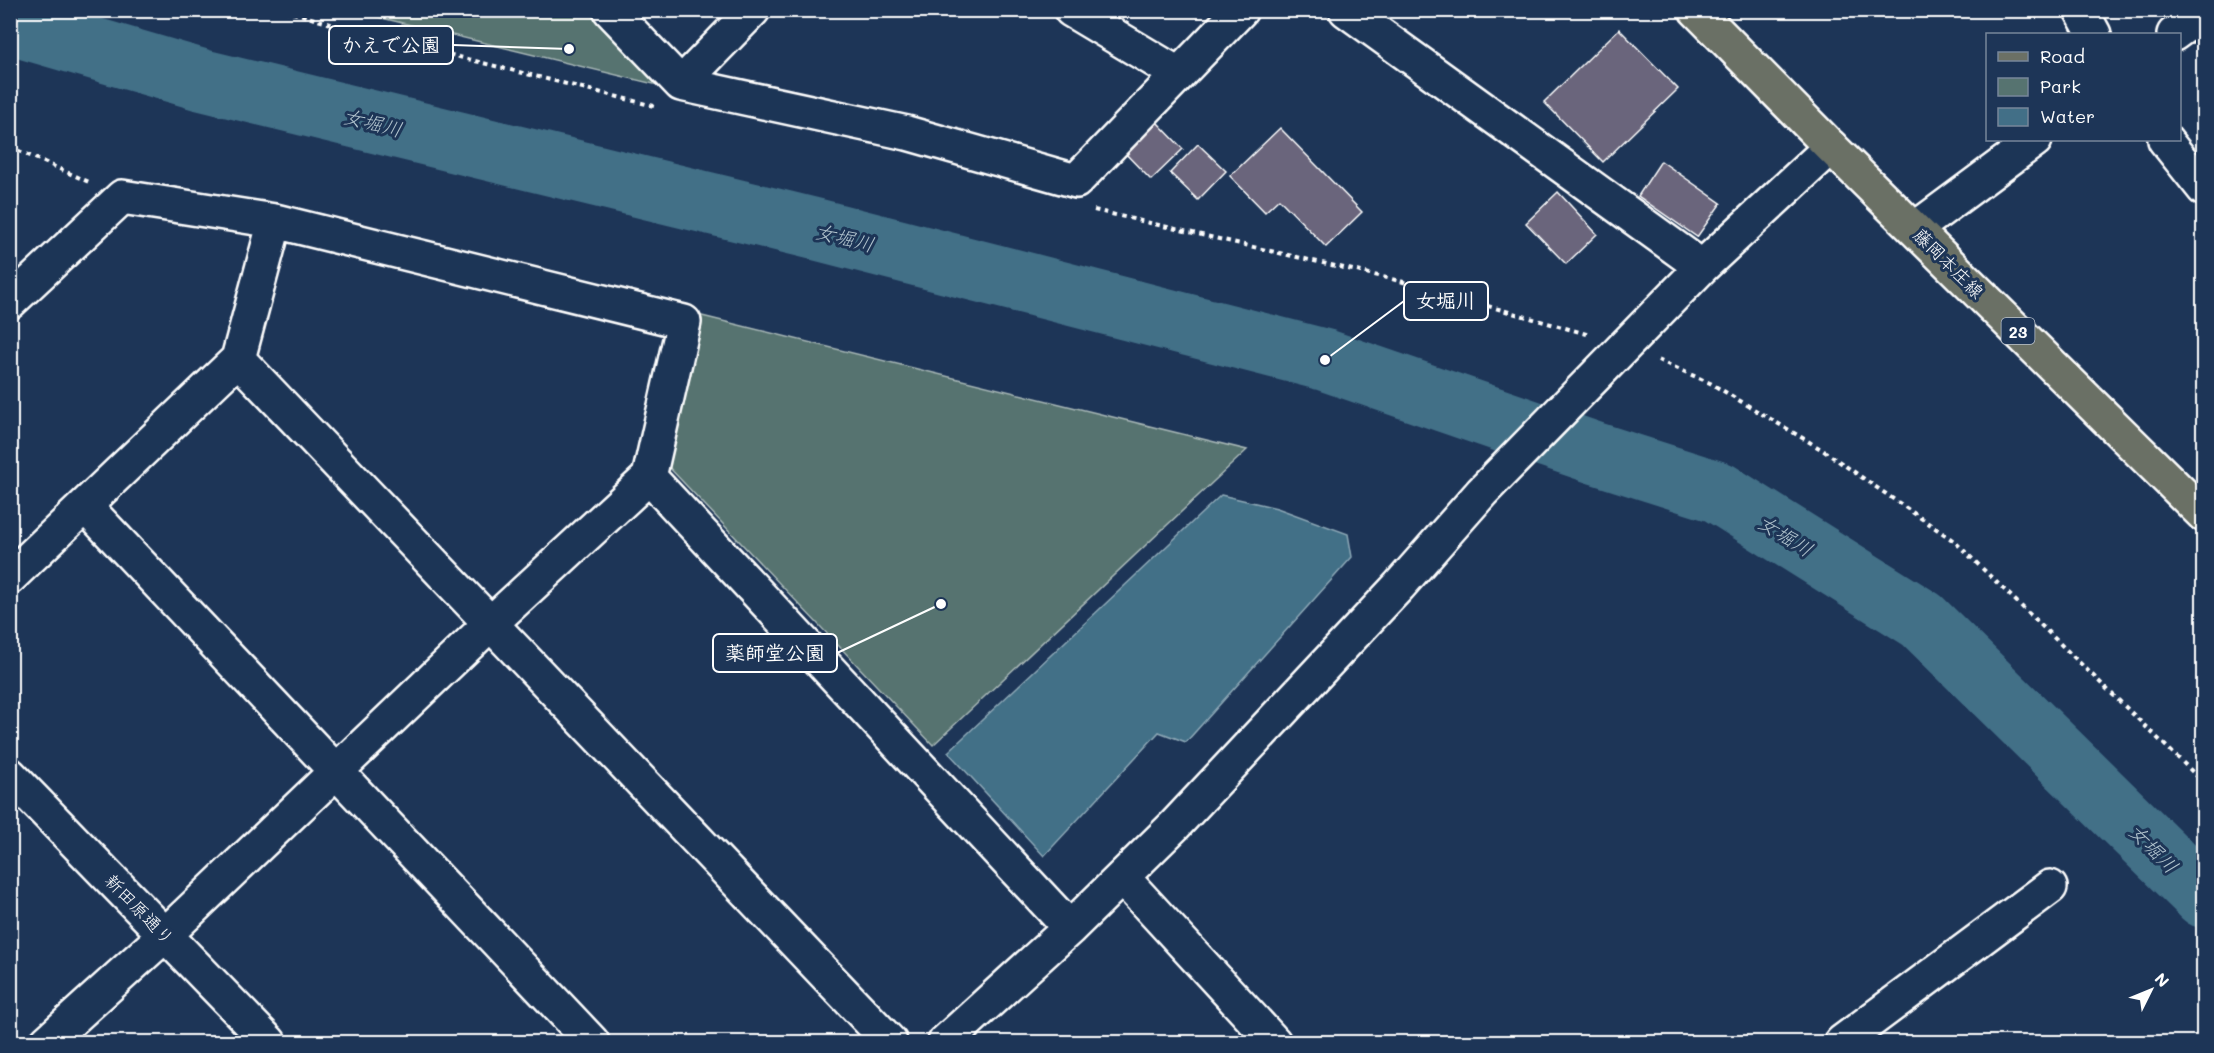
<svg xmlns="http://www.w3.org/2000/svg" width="2214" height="1053" font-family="Mali,'Klee One',sans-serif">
<rect width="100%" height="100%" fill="#1d3557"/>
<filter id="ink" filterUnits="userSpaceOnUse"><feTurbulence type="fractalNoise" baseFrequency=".0167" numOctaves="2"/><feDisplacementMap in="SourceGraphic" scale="12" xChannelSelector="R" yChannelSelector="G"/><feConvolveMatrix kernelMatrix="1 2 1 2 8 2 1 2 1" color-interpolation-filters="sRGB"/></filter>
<g filter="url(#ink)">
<path fill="#567370" stroke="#aab9b8" stroke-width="1.5" d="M353,11H590L666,87Z
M698,315L1247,450L933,745L664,462Z"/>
<path fill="#426f87" stroke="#8ea9b7" stroke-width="1.5" d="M1221,495L1277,508L1348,534L1352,557L1186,742L1159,732L1044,856L948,752Z"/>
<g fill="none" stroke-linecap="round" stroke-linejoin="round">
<path stroke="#426f87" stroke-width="62" d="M10,24L202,80L819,230L1325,360L1595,453L1718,492L1922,620L2204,897"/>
</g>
<path fill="#6b657b" stroke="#fff" stroke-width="1.5" d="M1619,29L1678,89L1603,162L1544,102Z
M1155,120L1183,149L1151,180L1123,151Z
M1280,128L1362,212L1326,247L1279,199L1265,212L1230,176Z
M1198,144L1226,171L1198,200L1170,173Z
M1661,161L1721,203L1697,237L1638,196Z
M1558,192L1597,234L1566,264L1526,223Z"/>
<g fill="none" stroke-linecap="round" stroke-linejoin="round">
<defs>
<path id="minor" d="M610,10L681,84L907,133L1076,181L1241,10
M1071,10L1178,74
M1346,10L1702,267
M2081,10L2094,34
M2174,34L2204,12
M681,84L753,10
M2165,140L2204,189
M1915,229L2035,140
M10,302L122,197L275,221L684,322L649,477
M238,359L890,1042
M85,506L592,1042
M10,577L238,359L275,221
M10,775L269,1042
M1122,877L1274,1042
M47,1042L165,935L490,624L649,477L1070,928
M945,1042L1070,928L1175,825L1399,586L1482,492L1702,267L1831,147
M1842,1042L2050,887"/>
<path id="major" d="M1696,10L1831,147L2204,515"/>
</defs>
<use href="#minor" stroke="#fff" stroke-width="38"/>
<use href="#major" stroke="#fff" stroke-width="38"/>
<path stroke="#fff" stroke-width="4" stroke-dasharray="4.5 4.5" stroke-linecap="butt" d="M284,10L348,29L654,106
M10,147L89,182
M1094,210L1400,281L1590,335
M1658,360L1710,383L1821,449L1954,541L2204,783"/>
<use href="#minor" stroke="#1d3557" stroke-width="33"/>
<use href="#major" stroke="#6b7065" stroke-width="33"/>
</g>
</g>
<g text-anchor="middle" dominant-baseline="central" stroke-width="6" stroke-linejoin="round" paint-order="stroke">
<rect fill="#1d3557" stroke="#bbc2cd" stroke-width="1.5" x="2001.5" y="318" width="33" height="26" rx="4.5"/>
<g font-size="16" font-weight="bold" fill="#fff">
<text x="2018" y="331">23</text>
</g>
<g font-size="18" fill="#fff" stroke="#1d3557">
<text transform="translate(1949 263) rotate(45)">藤岡本庄線</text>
<text transform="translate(140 909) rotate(46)">新田原通り</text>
</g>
<g font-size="20" font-style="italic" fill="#b3c5cf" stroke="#1d3557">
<text transform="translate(373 122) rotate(14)">女堀川</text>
<text transform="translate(845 237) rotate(14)">女堀川</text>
<text transform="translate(1786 535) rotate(32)">女堀川</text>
<text transform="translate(2154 848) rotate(45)">女堀川</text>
</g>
</g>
<path fill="none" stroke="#fff" stroke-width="2" d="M569 49L453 45M1325 360L1404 301M941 604L837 653"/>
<g fill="#fff" stroke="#1d3557" stroke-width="2">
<circle cx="569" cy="49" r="6"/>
<circle cx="1325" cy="360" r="6"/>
<circle cx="941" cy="604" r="6"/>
</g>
<g fill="#1d3557" stroke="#fff" stroke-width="2">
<rect x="329" y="26" width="124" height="38" rx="6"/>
<rect x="1404" y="282" width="84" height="38" rx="6"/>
<rect x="713" y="634" width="124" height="38" rx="6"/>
</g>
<g font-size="20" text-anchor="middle" font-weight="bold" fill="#fff">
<text x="391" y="52">かえで公園</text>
<text x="1446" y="308">女堀川</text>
<text x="775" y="660">薬師堂公園</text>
</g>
<rect width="2214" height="1053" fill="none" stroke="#1d3557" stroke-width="36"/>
<rect x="18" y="18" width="2178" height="1017" fill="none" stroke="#fff" stroke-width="2" filter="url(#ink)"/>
<rect x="1986" y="33" width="195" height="108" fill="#1d3557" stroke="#77869a" stroke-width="1.5"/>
<rect x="1998" y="52" width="30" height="9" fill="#6b7065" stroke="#77869a" stroke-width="1.5"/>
<text x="2040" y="63" font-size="18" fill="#ffffff">Road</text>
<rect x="1998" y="78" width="30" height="18" fill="#567370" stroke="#77869a" stroke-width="1.5"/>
<text x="2040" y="93" font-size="18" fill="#ffffff">Park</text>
<rect x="1998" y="108" width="30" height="18" fill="#426f87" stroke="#77869a" stroke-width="1.5"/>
<text x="2040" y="123" font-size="18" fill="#ffffff">Water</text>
<g transform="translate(2151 990) rotate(47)" stroke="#1d3557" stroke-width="4.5" paint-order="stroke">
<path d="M0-4.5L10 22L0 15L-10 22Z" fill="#ffffff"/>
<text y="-9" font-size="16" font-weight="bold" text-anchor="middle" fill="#ffffff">N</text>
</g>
</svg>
